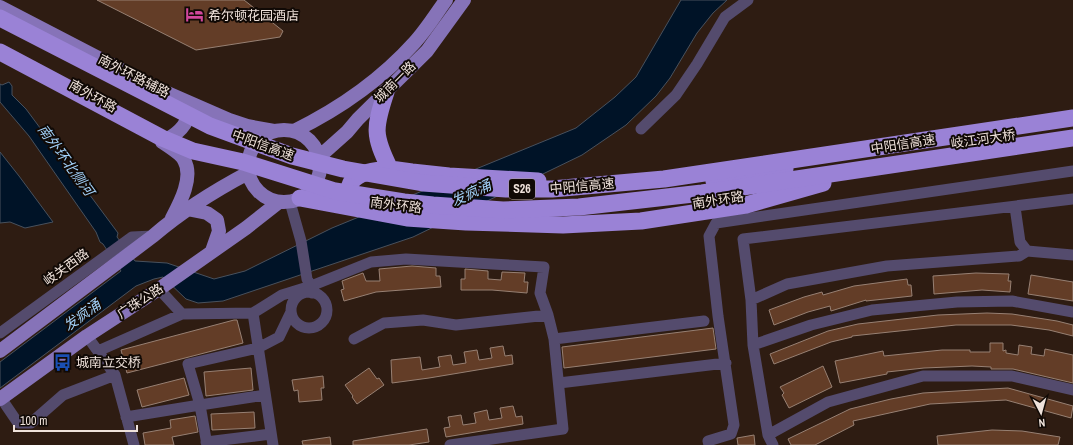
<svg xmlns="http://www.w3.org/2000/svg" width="1073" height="445" font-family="'Archivo Narrow','Noto Sans SC',sans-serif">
<rect width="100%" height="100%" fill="#2e1c12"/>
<path fill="#001327" stroke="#48515d" d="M681,0H727L713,13L697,33L670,78L656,96L626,125L582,155L413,237L223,301L198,303L186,299L163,277L154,279L136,286L0,388V362L121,271L103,244L100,242L96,232L29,136L0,102V84L2,85L9,82L12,86V95L26,109L118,233L117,237L135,261L167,263L214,279L245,271L332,228L576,128L615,97L636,77Z
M0,152L19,176L53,222L25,228L10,222L0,223Z"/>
<path fill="#633d27" stroke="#978073" d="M97,0H244L283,31L280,37L196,50Z
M412,266L436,268V276H440L441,287L376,292L344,301L341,290L344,289L342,281L363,273L366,281H380L379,269Z
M465,269L488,271V279L501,280L502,272L525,273L524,282H528L527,293L492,290H461V279H465Z
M976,273L1009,274L1008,281H1011L1010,292L982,290L934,294L933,276Z
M1031,275L1073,282V301L1028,294Z
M907,279L908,285H911L912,296L866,301V300L831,311L830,306L808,312L774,325L769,310L804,297L822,292L823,295L854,286Z
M987,313L1012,314L1057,321L1073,325V336L1049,330L1011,325H956L852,336V337L831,342L774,364L770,354L828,331L858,324L938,315Z
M234,320H237L243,343L127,373L121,350Z
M713,328L716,349L564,368L562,347Z
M990,343H1003V351L1006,350V353L1018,355L1019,345L1032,347L1031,354L1044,356L1045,349L1073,355V383L1013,369H991V367L972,366L924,368L887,372V374L840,383L835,361L883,351L884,356L942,350H970V352H990Z
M503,346L505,356L512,355L513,364L429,378L392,383L391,360L420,357L422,370L440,367L438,357L451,355L453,365L466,363L464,352L477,350L479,360L492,358L490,348Z
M823,366L832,387L789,408L782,395L784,393L780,387Z
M251,368L253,390L206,396L204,372Z
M369,368L377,379L379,378L384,385L357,404L352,397L353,396L345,385Z
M323,376L324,388H321L322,400L299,402L298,390L294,391L292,380Z
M184,378L189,395L142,407L137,390Z
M1008,388L1073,406L1071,418L1006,400L930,404L853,421L854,425L815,445H791L788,439L850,409L891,399L923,393Z
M513,406L516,417L522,416L523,424L446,437L444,428L450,427L448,417L461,415L463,425L476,423L474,413L487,410L489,420L502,418L500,408Z
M254,412L255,428L212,430L211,414Z
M195,416L198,432L172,437L174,445H145L143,433L171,428L170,420Z
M427,429L429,442L409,445H353V441Z
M992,430L1022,431L1060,437L1058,445H938L937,436Z
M754,435L755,445H738L737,438Z
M330,437L331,445H303L302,441Z"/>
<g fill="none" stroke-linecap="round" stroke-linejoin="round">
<path stroke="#544b6d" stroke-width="11" d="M641,129L676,95L697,64L725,17L748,0
M290,202L301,241L307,279L311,286L312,293
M1015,207L1020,242L1027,251L1073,255
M159,289L182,314
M291 310a18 18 0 1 1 36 0a18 18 0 1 1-36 0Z
M751,300L787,284L887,266L1019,256L1027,251
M253,313L273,445
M0,333L132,237L153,236
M87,336L115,375L134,445
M354,339L384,323L423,320L456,325L548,315
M554,339L704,321
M753,345L811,325L872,310L957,302L1012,301L1073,312
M98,351L182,314L253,313L282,295L311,286L371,262L406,259L544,267L540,293L548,315L554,339L563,429L450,445
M559,383L726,363
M1,398L18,423H31L63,395L115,375
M126,417L200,405L188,364L258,348L279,337L291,312
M768,435L828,402L923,376H1012L1073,390
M206,442L271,434
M207,445L200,405L265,395
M709,445L708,441L731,434L734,425L718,316L709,236L716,223L1073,171
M773,445L768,435L753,345L751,300L743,239L1073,199"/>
<path stroke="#8673b8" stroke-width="14" d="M0,7L158,89L229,120L247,126L274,131
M248 166a36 36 0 1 1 72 0a36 36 0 1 1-72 0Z
M294,131C341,108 380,81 415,42C426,30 436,14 446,0
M319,157L347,132L358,119L427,51L464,0
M187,209L207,213L217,220L219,231L212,251
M172,218C180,203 194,177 184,160C181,154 168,146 162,142C172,137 187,128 188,114C188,112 185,108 185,105
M0,351L153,236C182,211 214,191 248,173
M0,399L87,336L159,289L246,228L279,202"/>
<path stroke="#9a82d6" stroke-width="17" d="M390,169L412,172L449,176L538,181
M714,181L785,169
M300,198L407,218L466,222L563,225L641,221L746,205L823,183
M356,205C346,194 346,181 362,174C370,171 381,170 390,169C373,135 374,128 386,92"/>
<path stroke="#9a82d6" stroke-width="17" d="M0,18L210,126L292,156L343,169L423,183L506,189H552L664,179L1073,118
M0,52L162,138L193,151L243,162L335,191L404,202L433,205L503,210L579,207L702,193L1073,138"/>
</g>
<defs>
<symbol id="hotel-bare" viewBox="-9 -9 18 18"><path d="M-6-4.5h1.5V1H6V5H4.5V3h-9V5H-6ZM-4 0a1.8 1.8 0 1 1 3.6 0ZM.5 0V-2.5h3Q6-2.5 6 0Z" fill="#d1479c" stroke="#100905" stroke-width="2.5" paint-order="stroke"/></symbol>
<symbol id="bus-bare" viewBox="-9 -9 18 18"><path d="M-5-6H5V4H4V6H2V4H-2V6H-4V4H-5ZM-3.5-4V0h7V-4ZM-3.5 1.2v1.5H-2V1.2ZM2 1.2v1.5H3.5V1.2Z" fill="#1a4fb4" stroke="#100905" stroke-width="2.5" paint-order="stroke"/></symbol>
</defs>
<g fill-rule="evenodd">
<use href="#hotel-bare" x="182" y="2" width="25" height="25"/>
<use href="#bus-bare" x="50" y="350" width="25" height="25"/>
</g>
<g text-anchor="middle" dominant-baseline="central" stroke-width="4" stroke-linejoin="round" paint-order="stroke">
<rect fill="#100905" stroke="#aca19b" stroke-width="1" x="509" y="179" width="26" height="20" rx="3"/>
<g font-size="12" font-weight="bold" fill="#efe2db">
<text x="522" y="189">S26</text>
</g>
<g font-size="13" fill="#efe2db" stroke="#100905" text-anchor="start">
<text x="208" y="15">希尔顿花园酒店</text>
<text x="76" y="362">城南立交桥</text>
</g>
<g font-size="13" fill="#efe2db" stroke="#100905">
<text transform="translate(134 76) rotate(27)">南外环路辅路</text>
<text transform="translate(395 82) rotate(-45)">城南一路</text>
<text transform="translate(93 96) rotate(29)">南外环路</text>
<text transform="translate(983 139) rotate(-8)">岐江河大桥</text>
<text transform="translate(903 144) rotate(-9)">中阳信高速</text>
<text transform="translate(263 145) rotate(20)">中阳信高速</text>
<text transform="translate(582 186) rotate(-5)">中阳信高速</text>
<text transform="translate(718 200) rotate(-9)">南外环路</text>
<text transform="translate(396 205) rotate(7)">南外环路</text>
<text transform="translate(66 267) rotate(-36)">岐关西路</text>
<text transform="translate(140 301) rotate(-33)">广珠公路</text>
</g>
<g font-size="14" font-style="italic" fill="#a3d2fa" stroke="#100905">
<text transform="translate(66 160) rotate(54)">南外环北侧河</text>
<text transform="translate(471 193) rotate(-25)">发疯涌</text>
<text transform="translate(82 315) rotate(-36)">发疯涌</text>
</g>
</g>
<g transform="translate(1041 413) rotate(174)" stroke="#100905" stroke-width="3" paint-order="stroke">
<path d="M0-3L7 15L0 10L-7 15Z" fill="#efe2db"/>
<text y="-6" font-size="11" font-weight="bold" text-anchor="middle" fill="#efe2db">N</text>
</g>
<path d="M14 425v6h123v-6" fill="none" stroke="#efe2db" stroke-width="2"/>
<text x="20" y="425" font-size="12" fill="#efe2db" stroke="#100905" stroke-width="3" paint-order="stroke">100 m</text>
</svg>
